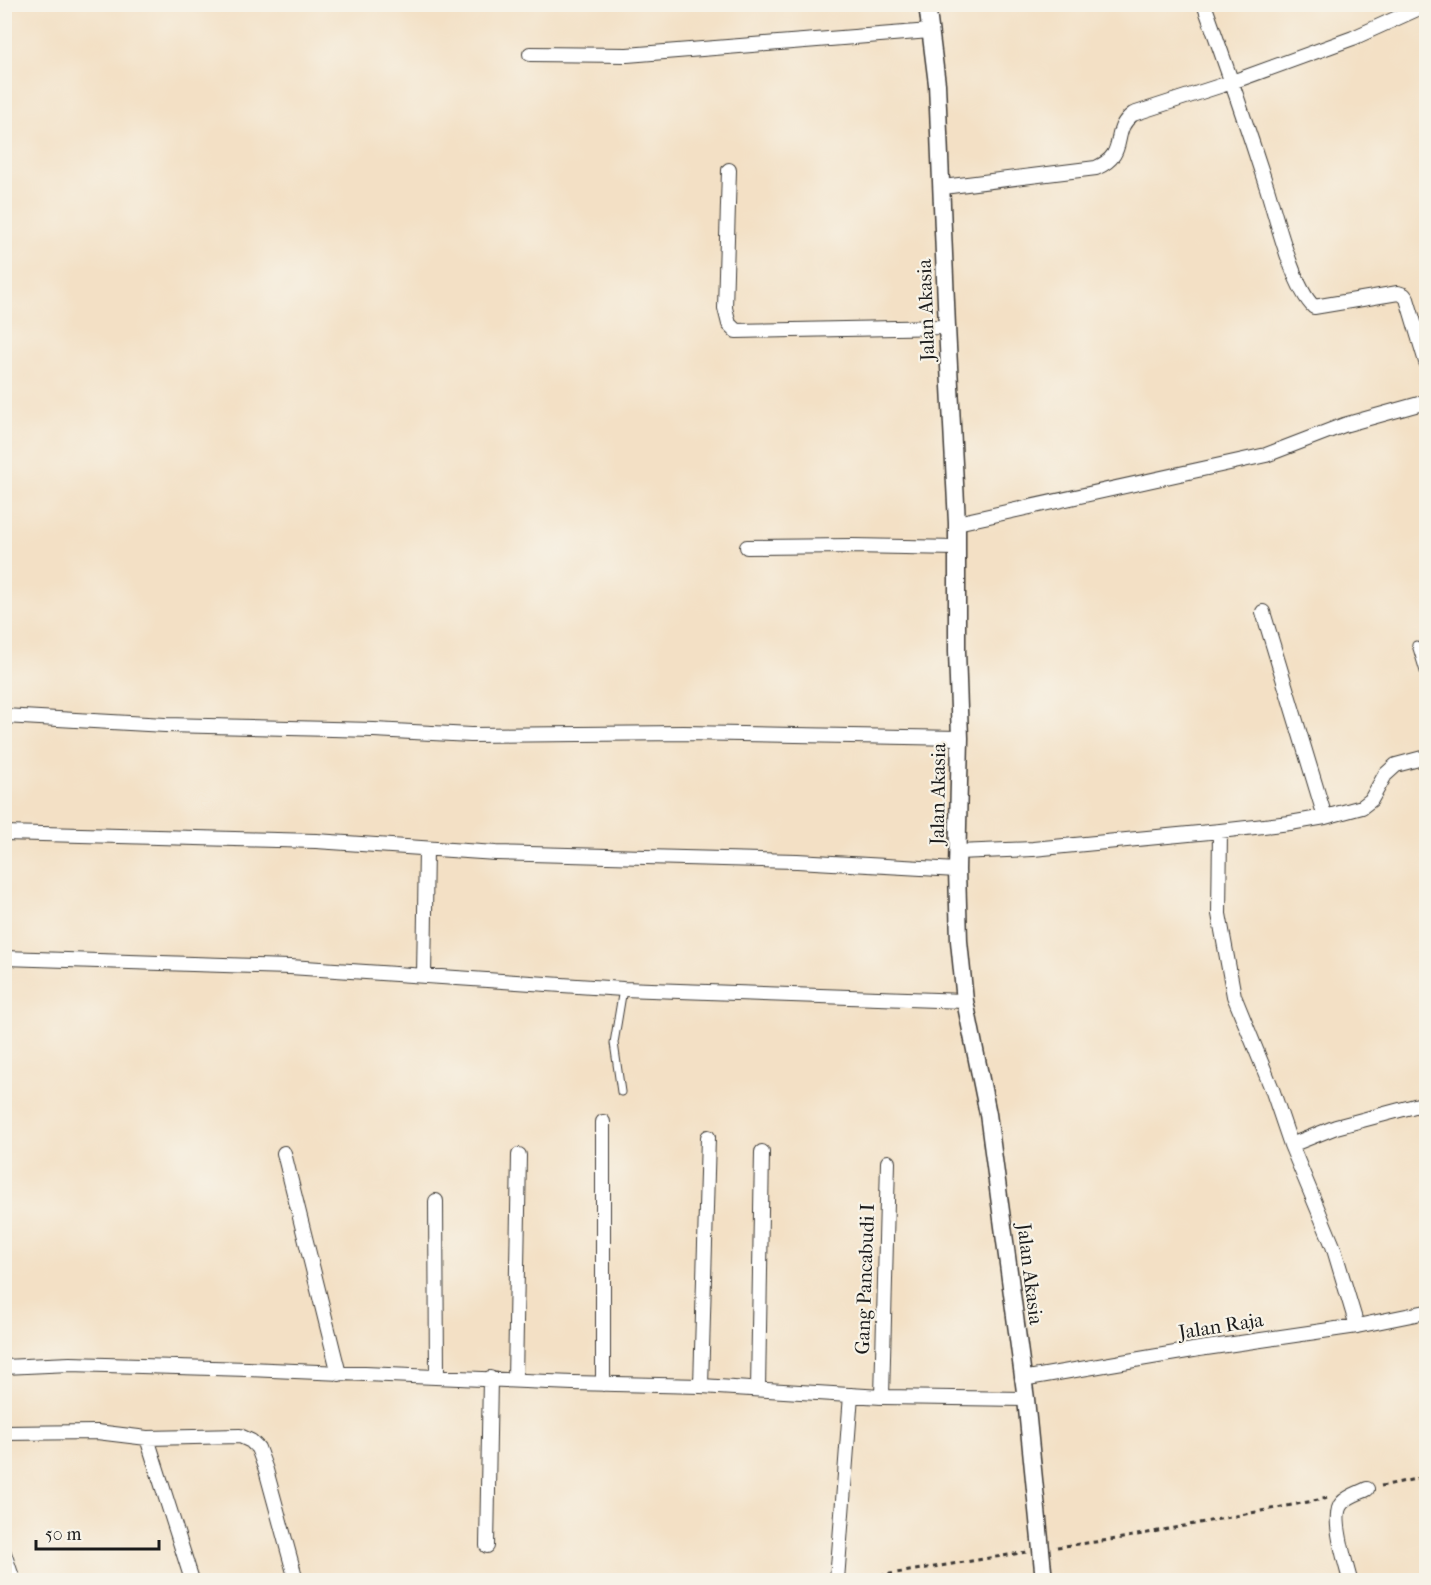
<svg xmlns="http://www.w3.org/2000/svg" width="1431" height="1585" font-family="'IM FELL French Canon',serif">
<rect width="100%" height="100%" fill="#f7f3e8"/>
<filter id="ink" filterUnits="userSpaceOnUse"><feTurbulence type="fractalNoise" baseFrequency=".0167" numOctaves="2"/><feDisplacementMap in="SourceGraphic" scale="12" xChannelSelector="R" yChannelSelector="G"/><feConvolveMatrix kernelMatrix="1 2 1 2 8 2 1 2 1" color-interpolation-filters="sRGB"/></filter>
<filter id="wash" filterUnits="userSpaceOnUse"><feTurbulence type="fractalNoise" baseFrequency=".008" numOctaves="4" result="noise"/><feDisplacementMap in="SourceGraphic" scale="24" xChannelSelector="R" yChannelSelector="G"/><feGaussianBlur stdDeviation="1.35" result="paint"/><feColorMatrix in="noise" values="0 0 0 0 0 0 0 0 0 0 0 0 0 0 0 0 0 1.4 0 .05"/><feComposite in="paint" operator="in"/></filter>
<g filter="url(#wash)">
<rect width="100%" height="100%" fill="#f3e0c5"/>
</g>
<g filter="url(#ink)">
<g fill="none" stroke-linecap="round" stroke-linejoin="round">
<defs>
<path id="service" d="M1416,645L1426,678
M621,1092L614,1043L623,989"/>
<path id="minor" d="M1204,4C1226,65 1247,126 1267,188C1276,217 1293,288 1314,307L1398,293L1404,295L1407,299L1426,362
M530,54L627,55L930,31
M729,170L725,308L729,324L736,331L947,327
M943,187L1096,168C1130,153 1109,132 1133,114L1232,82L1353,38L1426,5
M957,523L1266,455L1344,425L1426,402
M747,547L852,546L957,548
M1263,612L1325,817
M4,716L165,725L374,730L471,735L683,733L960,738
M1220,831L1219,914L1234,996L1272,1089L1291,1145L1333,1246L1357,1326
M4,833L316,841L496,853L797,861L957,870
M957,852L1033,849L1220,831L1290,823L1325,817L1362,807L1371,800L1385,775L1396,765L1426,757
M4,958L290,967L623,989L965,1001
M424,976L426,849
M603,1122V1384
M1291,1145L1336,1127L1426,1103
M284,1153L339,1374
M436,1201L437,1377
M4,1367L70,1364L248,1369L573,1383L701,1386L882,1397L1026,1399
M1022,1379L1199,1349L1357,1326L1426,1312
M515,1380L519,1155
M701,1386L708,1137
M758,1389L762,1152
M882,1397L888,1162
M4,1433L97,1432L147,1438L240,1436L251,1441L258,1448L266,1470L296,1580
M147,1438L192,1580
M487,1546L490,1378
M4,1553L13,1580
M837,1580L851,1395
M1350,1580C1346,1564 1330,1515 1342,1503C1348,1496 1359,1493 1367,1489"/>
<path id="tertiary" d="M927,4L937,84L947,327L957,523V651L960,738L957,870L959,941L965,1001L988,1114L1026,1399L1044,1580"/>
</defs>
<use href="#service" stroke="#3c3935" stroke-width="9"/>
<use href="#minor" stroke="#3c3935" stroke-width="16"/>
<use href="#tertiary" stroke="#3c3935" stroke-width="19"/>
<path stroke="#3c3935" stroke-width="3" stroke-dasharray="4.5 4.5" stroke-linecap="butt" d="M1381,1486L1426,1477
M1057,1547L1117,1539L1328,1498
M853,1580L1027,1552"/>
<use href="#service" stroke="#fff" stroke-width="7"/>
<use href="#minor" stroke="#fff" stroke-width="14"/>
<use href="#tertiary" stroke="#fff" stroke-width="16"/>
</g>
</g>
<g text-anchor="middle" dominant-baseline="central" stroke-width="4.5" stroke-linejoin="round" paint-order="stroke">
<g font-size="20" fill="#1c1c1c" stroke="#f7f3e8">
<text transform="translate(926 310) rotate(-92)">Jalan Akasia</text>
<text transform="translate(938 794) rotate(-89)">Jalan Akasia</text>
<text transform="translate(1030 1274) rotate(83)">Jalan Akasia</text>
<text transform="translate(865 1279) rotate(-88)">Gang Pancabudi I</text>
<text transform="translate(1221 1326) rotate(-9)">Jalan Raja</text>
</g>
</g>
<rect width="1431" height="1585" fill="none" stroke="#f7f3e8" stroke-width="24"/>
<path d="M36 1540v9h123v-9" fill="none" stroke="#1c1c1c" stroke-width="3"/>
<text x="45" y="1540" font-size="18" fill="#1c1c1c" stroke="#f7f3e8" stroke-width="4.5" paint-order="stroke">50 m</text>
</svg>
